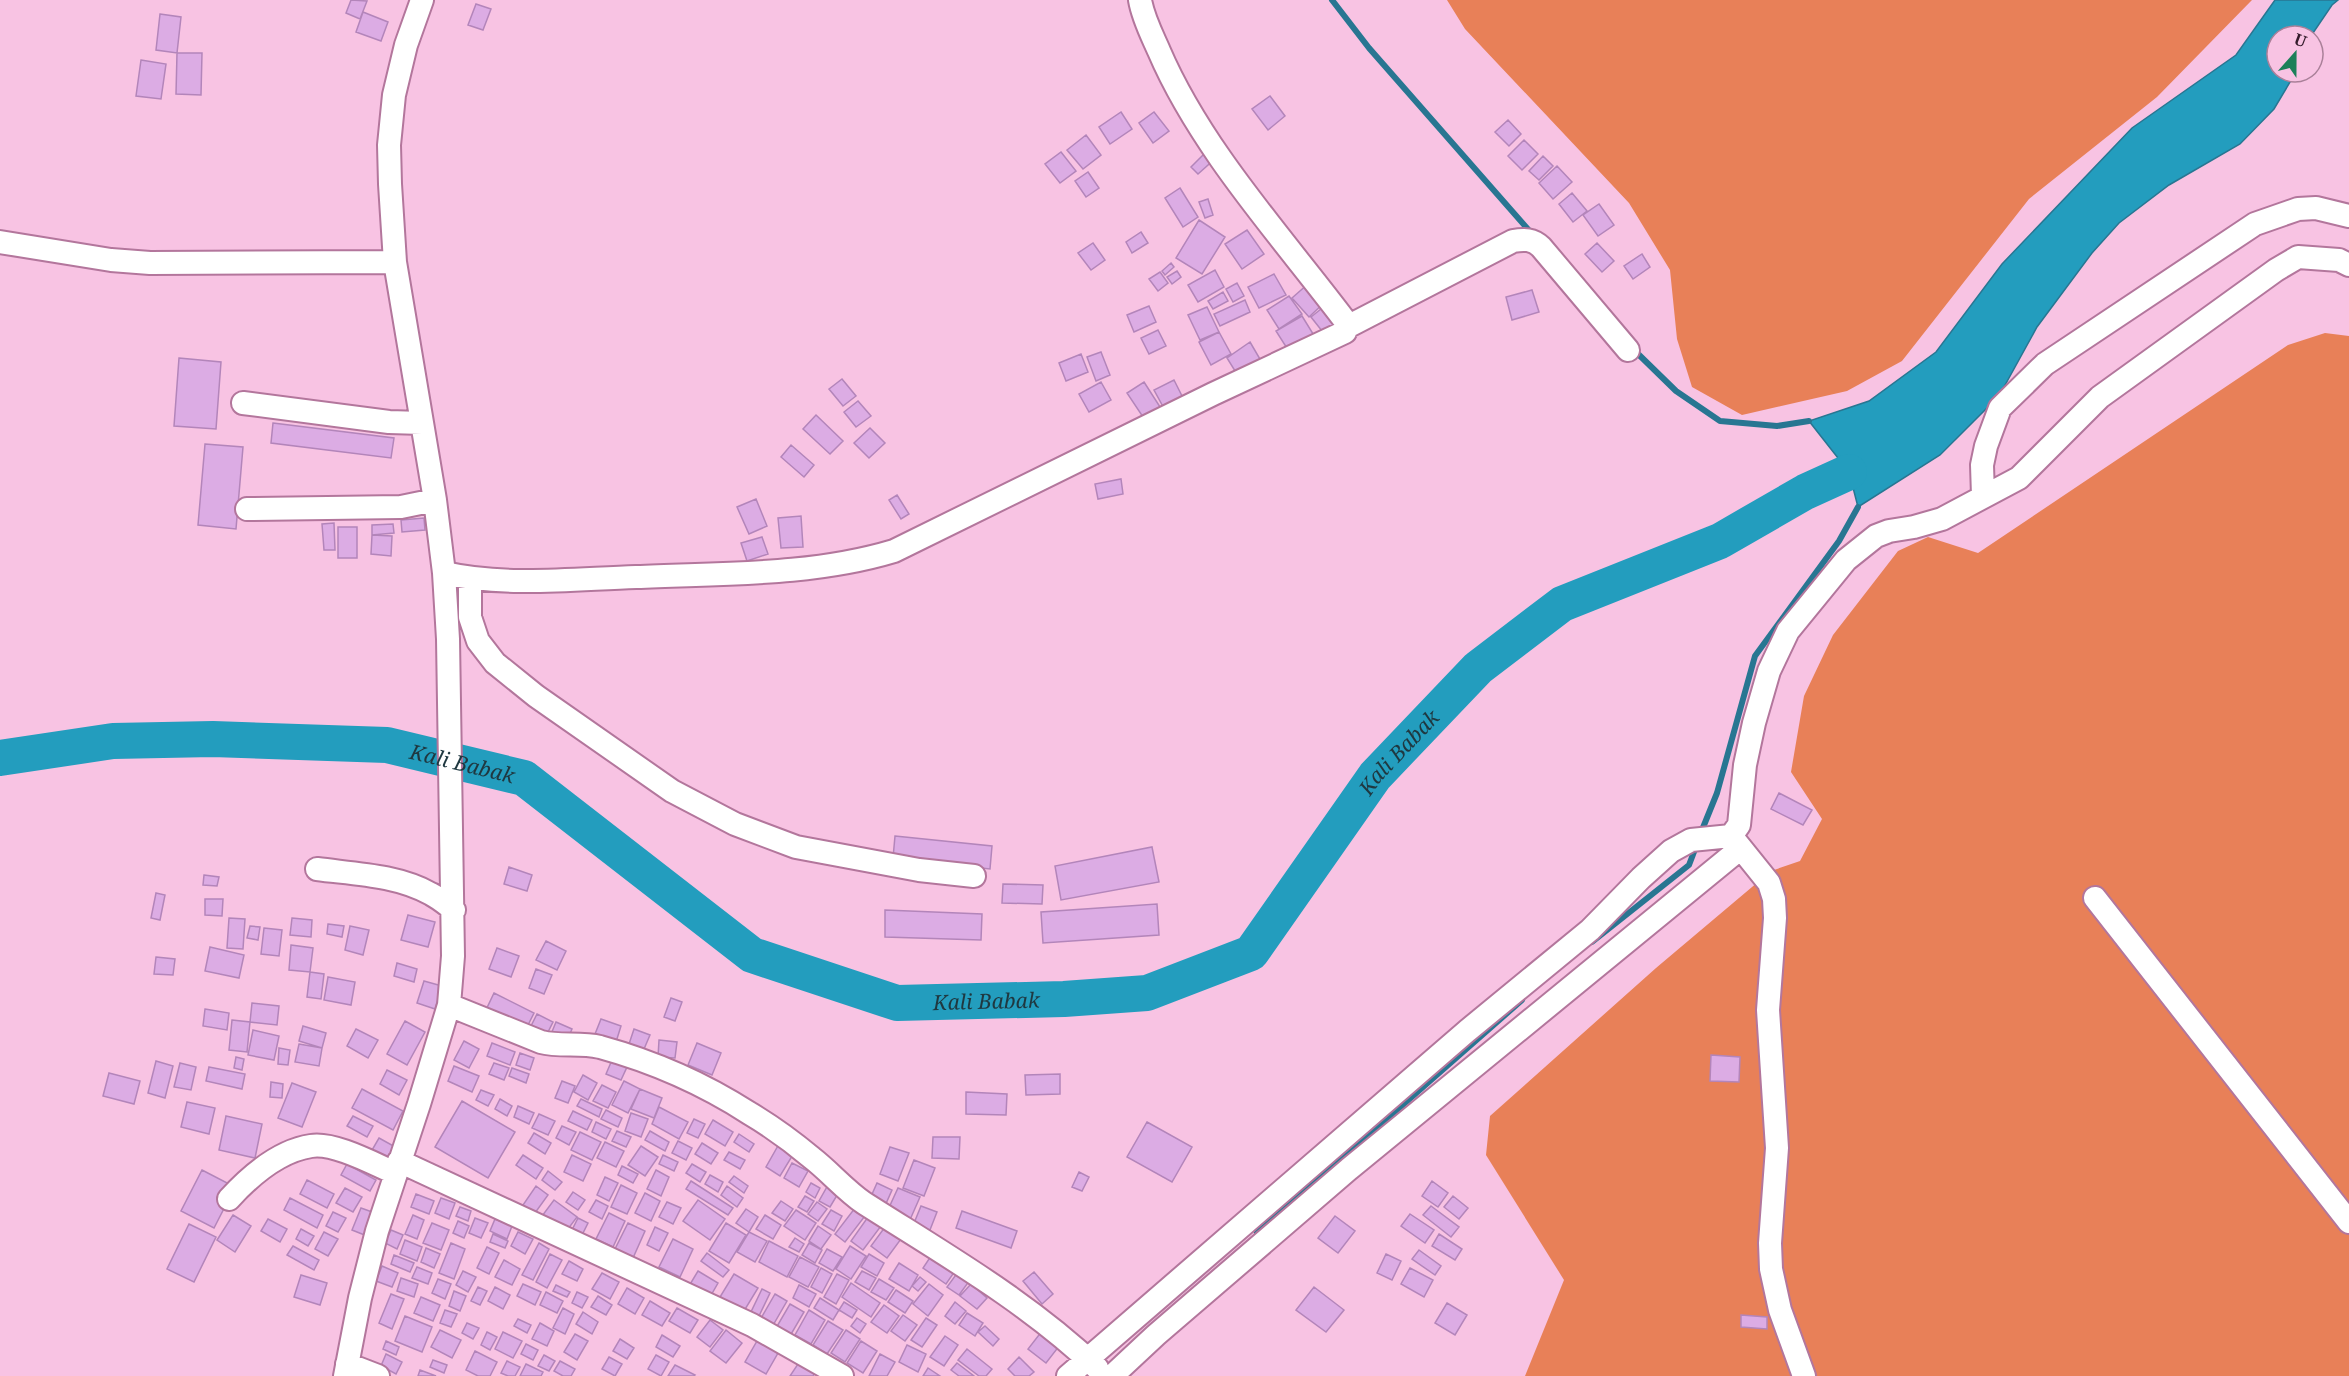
<svg xmlns="http://www.w3.org/2000/svg" width="2349" height="1376" font-family="'Noto Serif',serif">
<rect width="100%" height="100%" fill="#f8c3e3"/>
<path fill="#e88058" d="M1447,0H2252L2157,97L2029,199L1902,361L1847,391L1742,415L1692,387L1677,339L1670,270L1629,203L1465,29Z
M2325,333L2349,336V1376H1525L1564,1280L1486,1155L1490,1116L1656,968L1771,871L1800,861L1822,819L1791,772L1804,696L1833,635L1898,551L1928,537L1978,553L2288,345Z"/>
<path fill="#239dbe" stroke="#287692" stroke-width="1.5" d="M2275,0H2338L2332,5L2311,36H2277V72H2296L2274,109L2240,144L2169,185L2119,223L2092,253L2037,327L1999,396L1940,455L1858,507L1849,472L1809,421L1869,401L1936,352L2002,264L2132,128L2236,55Z"/>
<g fill="none" stroke-linecap="round" stroke-linejoin="round">
<path stroke="#287692" stroke-width="6" d="M1332,0L1369,48L1533,235
M1633,349L1676,391L1720,421L1777,426L1809,421
M1700,835L1717,793L1755,656L1839,541L1858,507
M1592,942L1689,865L1697,844
M1257,1233L1522,1000"/>
<path stroke="#239dbe" stroke-width="36" id="s1" d="M0,758L113,741L213,739L387,745L524,778L752,955L897,1003L1064,999L1147,993L1251,953L1375,776L1478,668L1562,604L1720,541L1805,492L1849,472"/>
</g>
<path fill="#dcace4" stroke="#b385ba" stroke-width="1.5" d="M351,0L367,1L360,19L346,13Z
M476,4L491,9L483,30L468,25Z
M363,12L388,22L381,41L356,32Z
M160,14L181,17L177,53L156,50Z
M177,53H202L201,95L176,94Z
M141,60L166,64L161,99L136,96Z
M1270,96L1285,116L1268,130L1252,109Z
M1121,112L1132,129L1110,144L1099,127Z
M1154,112L1169,131L1153,143L1139,123Z
M1508,120L1521,134L1509,146L1495,132Z
M1086,135L1101,155L1083,169L1067,150Z
M1524,140L1538,154L1522,170L1508,156Z
M1209,149L1217,157L1198,174L1191,167Z
M1061,152L1076,171L1060,183L1045,164Z
M1543,156L1553,166L1539,180L1529,171Z
M1557,166L1572,182L1553,199L1539,183Z
M1088,172L1099,188L1086,197L1075,181Z
M1180,188L1198,217L1183,227L1165,198Z
M1572,193L1587,211L1573,222L1559,204Z
M1208,199L1213,215L1205,218L1199,202Z
M1599,204L1614,225L1598,236L1583,215Z
M1199,220L1225,237L1202,274L1176,258Z
M1247,230L1264,254L1242,269L1225,244Z
M1141,232L1148,243L1132,253L1126,242Z
M1093,243L1105,260L1091,270L1078,253Z
M1597,243L1614,261L1602,272L1585,254Z
M1642,254L1650,267L1633,279L1624,266Z
M1171,263L1174,267L1165,275L1162,271Z
M1215,270L1224,287L1198,302L1188,285Z
M1177,271L1181,277L1172,284L1167,277Z
M1160,272L1168,283L1158,291L1149,279Z
M1274,274L1286,295L1259,308L1248,287Z
M1237,283L1244,296L1233,302L1226,289Z
M1309,283L1326,301L1309,317L1292,298Z
M1532,290L1539,312L1512,320L1506,297Z
M1223,292L1228,301L1213,309L1208,301Z
M1289,296L1302,314L1279,329L1267,310Z
M1245,300L1250,312L1220,326L1214,314Z
M1326,305L1341,324L1326,336L1311,317Z
M1149,306L1156,322L1134,332L1127,315Z
M1207,307L1219,332L1200,340L1188,315Z
M1302,316L1315,337L1290,353L1276,331Z
M1158,330L1166,346L1149,354L1141,338Z
M1219,332L1231,354L1211,365L1199,342Z
M1250,342L1264,366L1240,379L1227,358Z
M1101,352L1110,375L1096,381L1087,357Z
M1081,354L1088,372L1066,381L1059,363Z
M179,358L221,362L216,429L174,426Z
M842,379L856,396L843,406L829,389Z
M1174,380L1185,402L1166,412L1154,390Z
M1101,382L1111,400L1089,412L1079,394Z
M1144,382L1162,410L1145,420L1127,393Z
M858,401L871,416L856,427L844,412Z
M816,415L843,441L830,454L803,429Z
M273,423L394,438L391,458L271,443Z
M870,428L885,443L869,458L854,443Z
M205,444L243,447L236,529L198,525Z
M791,445L814,465L804,477L781,457Z
M1121,479L1123,494L1098,499L1095,484Z
M897,495L909,514L901,519L889,500Z
M756,499L767,526L749,534L737,507Z
M801,516L803,547L781,548L778,518Z
M424,518L425,530L402,532L401,520Z
M334,523L335,550H324L322,524Z
M393,524L394,533L372,535V525Z
M338,527H357V558H338Z
M372,535L392,536L391,556L371,554Z
M762,537L768,554L747,561L741,543Z
M1779,793L1812,810L1803,825L1771,809Z
M895,836L992,846L990,869L893,858Z
M1152,847L1159,882L1061,900L1055,866Z
M509,867L532,875L527,891L504,884Z
M204,875L219,877L217,886L203,885Z
M1003,884L1043,885L1042,904L1002,903Z
M156,893L165,895L160,920L151,918Z
M205,899H223L222,916L205,915Z
M1157,904L1159,935L1043,943L1041,912Z
M885,910L982,914L981,940L885,937Z
M408,915L435,922L428,947L401,940Z
M229,918L245,919L243,949L227,948Z
M292,918L312,920L311,937L290,935Z
M328,924L344,926L342,937L327,934Z
M250,926L260,927L258,940L247,938Z
M350,926L369,930L363,955L345,950Z
M264,928L282,930L279,956L261,954Z
M546,941L566,951L557,970L536,960Z
M291,945L313,948L310,972L289,970Z
M210,947L244,955L239,978L205,971Z
M497,948L519,956L511,977L489,969Z
M156,957L175,959L173,975L154,974Z
M397,963L417,969L414,982L394,976Z
M536,969L552,975L544,994L529,988Z
M310,972L324,974L321,999L307,997Z
M328,977L355,982L351,1005L324,1000Z
M424,981L442,986L435,1009L417,1003Z
M494,993L534,1013L525,1031L485,1012Z
M671,998L682,1002L675,1021L664,1017Z
M252,1003L279,1006L277,1025L250,1022Z
M205,1009L229,1013L227,1030L203,1026Z
M537,1014L553,1022L545,1038L529,1030Z
M601,1019L621,1026L616,1042L595,1034Z
M232,1020L250,1022L247,1052L229,1050Z
M405,1021L425,1032L407,1065L387,1054Z
M556,1022L572,1029L565,1046L549,1039Z
M303,1026L326,1033L322,1048L299,1041Z
M356,1029L378,1040L368,1058L347,1046Z
M634,1029L650,1035L644,1049L629,1044Z
M253,1030L279,1036L274,1060L248,1055Z
M659,1040L677,1042L675,1058L658,1057Z
M464,1041L479,1049L469,1068L454,1060Z
M492,1043L515,1052L510,1065L487,1056Z
M697,1043L721,1053L712,1075L688,1065Z
M299,1044L322,1048L319,1066L295,1062Z
M279,1048L290,1050L288,1065L278,1064Z
M520,1053L534,1058L530,1070L516,1065Z
M1711,1055L1740,1057L1739,1082L1710,1081Z
M236,1057L244,1059L242,1070L234,1068Z
M612,1060L627,1067L621,1080L606,1074Z
M156,1061L173,1066L165,1098L148,1093Z
M180,1063L196,1067L191,1090L174,1087Z
M494,1063L509,1068L504,1080L489,1074Z
M454,1066L479,1076L472,1092L448,1081Z
M209,1067L245,1074L242,1089L206,1081Z
M512,1068L529,1074L526,1083L509,1076Z
M387,1070L407,1080L399,1095L380,1084Z
M109,1073L140,1081L134,1104L103,1096Z
M1060,1074V1094L1026,1095L1025,1075Z
M583,1075L597,1083L588,1100L574,1092Z
M562,1081L575,1086L568,1103L555,1098Z
M624,1081L640,1089L628,1113L612,1105Z
M271,1082L283,1084L282,1098L270,1097Z
M292,1083L316,1092L302,1127L278,1118Z
M602,1085L616,1092L608,1108L593,1101Z
M362,1089L403,1111L393,1130L352,1108Z
M640,1089L662,1098L654,1118L631,1109Z
M481,1090L494,1095L488,1106L476,1100Z
M966,1092L1007,1094L1006,1115L966,1114Z
M500,1099L512,1106L507,1116L495,1109Z
M581,1099L602,1109L599,1117L577,1106Z
M462,1101L515,1132L488,1178L435,1147Z
M187,1102L215,1108L209,1134L181,1127Z
M518,1106L534,1113L529,1124L514,1117Z
M659,1107L688,1122L679,1139L652,1124Z
M606,1110L622,1118L618,1127L601,1119Z
M573,1111L592,1120L587,1130L568,1121Z
M631,1113L648,1119L641,1137L625,1131Z
M539,1114L555,1121L548,1135L532,1128Z
M226,1116L262,1124L255,1158L219,1150Z
M353,1116L373,1126L367,1137L347,1126Z
M694,1119L705,1124L698,1138L687,1133Z
M713,1120L733,1132L725,1146L705,1134Z
M596,1122L611,1129L606,1139L592,1132Z
M1147,1122L1192,1147L1172,1182L1127,1157Z
M562,1126L576,1132L569,1145L556,1138Z
M617,1131L631,1137L626,1147L612,1141Z
M650,1131L669,1142L665,1151L645,1140Z
M580,1132L601,1142L592,1160L571,1150Z
M534,1133L551,1143L545,1154L528,1143Z
M739,1134L754,1144L749,1152L734,1142Z
M933,1137H960L959,1159L932,1158Z
M379,1138L399,1149L389,1169L368,1157Z
M678,1141L692,1148L686,1160L672,1153Z
M605,1142L624,1151L616,1167L597,1158Z
M702,1143L718,1153L711,1164L695,1154Z
M779,1144L794,1153L780,1176L766,1167Z
M641,1146L658,1157L645,1176L628,1165Z
M890,1147L909,1153L898,1181L880,1174Z
M729,1152L745,1160L740,1169L724,1160Z
M523,1155L543,1168L536,1179L516,1165Z
M572,1155L591,1164L583,1181L564,1172Z
M663,1155L678,1162L674,1171L659,1164Z
M914,1160L935,1168L924,1196L903,1188Z
M792,1163L808,1171L799,1187L784,1178Z
M347,1164L376,1180L370,1191L341,1175Z
M692,1164L706,1172L700,1182L686,1173Z
M622,1166L638,1174L633,1183L618,1175Z
M202,1170L235,1187L214,1228L181,1211Z
M656,1170L669,1177L661,1196L647,1189Z
M548,1171L562,1182L555,1190L542,1180Z
M1079,1172L1089,1177L1082,1191L1072,1187Z
M710,1175L723,1182L718,1192L705,1184Z
M734,1176L748,1186L744,1193L729,1182Z
M605,1177L618,1183L609,1201L597,1195Z
M307,1180L334,1194L327,1208L300,1194Z
M691,1181L733,1208L728,1215L686,1189Z
M1432,1181L1448,1193L1438,1207L1422,1196Z
M811,1183L820,1188L815,1198L806,1192Z
M877,1183L892,1190L884,1208L869,1201Z
M621,1185L637,1193L627,1214L611,1207Z
M828,1185L839,1192L830,1207L819,1201Z
M536,1186L548,1195L535,1213L523,1205Z
M727,1186L743,1198L737,1207L721,1195Z
M345,1188L362,1197L353,1212L336,1203Z
M898,1188L920,1197L909,1222L887,1212Z
M573,1192L585,1200L578,1210L566,1202Z
M645,1193L660,1201L651,1221L635,1213Z
M416,1194L434,1201L429,1214L411,1207Z
M805,1196L814,1201L807,1212L798,1207Z
M1453,1196L1468,1208L1459,1219L1444,1207Z
M290,1198L323,1215L317,1228L284,1210Z
M441,1198L455,1203L449,1219L435,1213Z
M554,1200L577,1217L565,1233L542,1216Z
M596,1200L608,1206L602,1219L589,1212Z
M698,1200L725,1219L710,1240L683,1221Z
M781,1201L793,1209L785,1221L772,1213Z
M667,1202L681,1208L673,1224L659,1217Z
M817,1202L827,1209L818,1221L808,1214Z
M921,1206L937,1212L928,1235L912,1228Z
M1431,1206L1459,1227L1451,1237L1423,1215Z
M460,1207L471,1211L468,1221L456,1216Z
M361,1208L375,1213L367,1236L352,1230Z
M855,1208L865,1216L845,1242L835,1234Z
M746,1209L758,1217L749,1232L736,1223Z
M796,1210L816,1223L805,1240L784,1226Z
M831,1210L842,1216L834,1231L822,1224Z
M962,1211L1017,1231L1011,1248L956,1228Z
M333,1212L346,1218L338,1232L326,1226Z
M609,1213L625,1221L613,1247L596,1239Z
M1410,1214L1434,1230L1425,1243L1401,1226Z
M233,1215L251,1226L235,1252L217,1240Z
M413,1215L424,1220L417,1239L405,1234Z
M765,1215L781,1225L773,1239L756,1229Z
M1335,1216L1355,1231L1338,1253L1318,1238Z
M868,1217L881,1226L863,1250L851,1241Z
M475,1218L488,1223L481,1238L469,1233Z
M578,1218L588,1223L580,1239L570,1234Z
M268,1219L287,1229L280,1242L261,1231Z
M495,1219L512,1226L507,1239L490,1231Z
M458,1221L469,1226L464,1238L453,1233Z
M432,1223L449,1230L441,1250L423,1243Z
M628,1223L645,1231L633,1258L615,1249Z
M726,1223L746,1235L729,1263L709,1251Z
M189,1224L216,1237L194,1282L167,1269Z
M818,1226L831,1235L821,1249L809,1241Z
M655,1227L668,1233L659,1251L647,1245Z
M885,1227L901,1239L887,1258L871,1246Z
M301,1229L314,1236L308,1246L296,1239Z
M391,1230L403,1235L397,1249L385,1243Z
M324,1232L338,1239L328,1256L315,1249Z
M518,1232L533,1239L525,1254L511,1246Z
M749,1232L767,1241L755,1262L737,1252Z
M493,1234L508,1241L505,1248L490,1242Z
M1439,1234L1462,1249L1455,1260L1432,1246Z
M795,1238L804,1244L799,1252L789,1247Z
M673,1239L693,1249L680,1277L659,1267Z
M405,1240L422,1247L417,1261L400,1254Z
M769,1241L798,1256L787,1277L759,1262Z
M451,1243L465,1249L454,1279L439,1273Z
M539,1243L549,1249L533,1280L522,1275Z
M809,1243L822,1250L815,1263L802,1255Z
M293,1246L319,1260L314,1270L287,1255Z
M850,1246L866,1256L851,1279L836,1269Z
M487,1247L499,1253L489,1274L477,1268Z
M426,1248L440,1254L434,1268L421,1262Z
M827,1249L842,1257L833,1271L819,1263Z
M1419,1250L1441,1266L1435,1275L1412,1259Z
M707,1253L729,1270L723,1277L701,1261Z
M550,1254L562,1260L547,1288L536,1282Z
M869,1254L884,1263L877,1276L861,1267Z
M1386,1254L1401,1261L1392,1280L1377,1273Z
M394,1255L414,1263L410,1272L391,1264Z
M931,1256L955,1271L946,1284L923,1268Z
M800,1257L819,1267L808,1287L789,1277Z
M504,1260L520,1269L512,1285L495,1277Z
M569,1261L583,1269L577,1281L562,1274Z
M899,1263L918,1275L909,1291L889,1279Z
M382,1266L398,1273L392,1287L376,1281Z
M417,1267L432,1273L428,1284L412,1278Z
M821,1268L832,1274L822,1293L811,1287Z
M1410,1268L1433,1280L1424,1297L1401,1284Z
M463,1271L476,1277L468,1292L456,1285Z
M698,1271L718,1283L710,1297L689,1286Z
M862,1271L876,1278L869,1290L855,1282Z
M958,1272L970,1280L959,1295L947,1287Z
M1034,1272L1053,1294L1042,1304L1023,1281Z
M602,1273L619,1282L610,1299L592,1289Z
M734,1274L758,1288L744,1311L720,1297Z
M837,1274L849,1280L836,1304L824,1297Z
M301,1275L327,1283L320,1305L294,1297Z
M920,1277L926,1282L918,1291L912,1286Z
M401,1278L418,1284L414,1297L397,1291Z
M438,1279L451,1284L445,1299L432,1293Z
M879,1279L894,1288L886,1300L871,1292Z
M851,1283L880,1303L871,1317L842,1297Z
M523,1284L541,1292L535,1305L517,1296Z
M929,1284L943,1295L928,1316L913,1304Z
M971,1284L987,1298L977,1309L960,1296Z
M556,1285L570,1292L567,1297L553,1291Z
M799,1285L816,1294L809,1307L793,1298Z
M478,1287L487,1291L480,1305L471,1301Z
M495,1287L510,1295L503,1309L488,1301Z
M1314,1287L1344,1310L1326,1332L1296,1310Z
M627,1288L644,1298L635,1314L618,1304Z
M762,1289L770,1293L758,1318L750,1314Z
M896,1290L913,1301L905,1313L888,1302Z
M454,1291L466,1296L460,1311L449,1306Z
M546,1292L563,1301L557,1313L540,1305Z
M577,1292L588,1297L582,1308L572,1303Z
M391,1294L404,1299L392,1329L379,1323Z
M775,1294L787,1301L772,1327L760,1320Z
M598,1296L612,1305L606,1315L591,1307Z
M421,1297L440,1305L433,1321L414,1313Z
M820,1298L839,1310L833,1320L814,1308Z
M650,1301L670,1313L662,1326L642,1315Z
M844,1302L857,1310L852,1318L839,1310Z
M955,1302L966,1311L955,1324L945,1316Z
M1447,1303L1467,1315L1455,1335L1435,1323Z
M790,1304L804,1312L790,1336L776,1328Z
M884,1305L899,1316L887,1333L871,1322Z
M563,1308L574,1314L565,1334L553,1328Z
M677,1308L698,1320L690,1333L669,1321Z
M445,1310L457,1314L451,1327L440,1323Z
M809,1310L825,1320L811,1344L795,1335Z
M583,1312L598,1322L592,1334L576,1324Z
M967,1313L983,1323L975,1336L959,1325Z
M903,1315L917,1325L905,1341L891,1331Z
M1741,1315L1767,1317V1329L1741,1327Z
M405,1316L432,1327L422,1352L395,1341Z
M857,1318L866,1324L860,1333L851,1326Z
M926,1318L937,1325L922,1347L911,1340Z
M518,1319L531,1325L527,1333L514,1326Z
M710,1320L723,1330L710,1347L697,1337Z
M828,1321L843,1330L827,1354L813,1345Z
M467,1323L479,1328L473,1339L462,1333Z
M540,1323L554,1331L547,1346L532,1339Z
M985,1326L999,1339L993,1346L978,1332Z
M440,1330L461,1340L452,1358L431,1347Z
M726,1330L742,1343L726,1363L710,1351Z
M846,1330L860,1339L845,1362L831,1353Z
M1042,1331L1060,1345L1046,1363L1028,1349Z
M487,1332L497,1337L490,1350L481,1345Z
M503,1332L522,1341L513,1358L495,1349Z
M575,1334L588,1341L577,1360L564,1352Z
M662,1335L680,1346L673,1357L656,1347Z
M945,1336L958,1345L944,1366L930,1357Z
M620,1339L634,1348L627,1359L613,1351Z
M386,1341L399,1347L396,1355L383,1349Z
M757,1341L778,1353L766,1374L745,1362Z
M861,1341L877,1351L863,1373L847,1363Z
M526,1344L538,1350L533,1360L521,1354Z
M907,1345L926,1354L918,1372L899,1362Z
M967,1349L992,1369L986,1376H979L958,1360Z
M475,1351L497,1362L490,1376H478L466,1370Z
M386,1354L402,1362L396,1374L381,1366Z
M880,1354L895,1362L887,1376H869Z
M544,1355L555,1361L549,1371L538,1366Z
M656,1355L669,1362L661,1376L648,1369Z
M609,1357L622,1364L615,1376L602,1369Z
M1019,1357L1034,1372L1029,1376H1015L1008,1369Z
M802,1358L818,1369L813,1376H790Z
M433,1360L447,1365L444,1373L430,1367Z
M507,1361L520,1367L515,1376H508L501,1373Z
M560,1361L575,1369L571,1376H563L554,1371Z
M957,1363L974,1376H959L951,1370Z
M526,1364L543,1372L541,1376H520Z
M675,1365L695,1375L694,1376H668Z
M928,1368L940,1376H923Z
M420,1370L436,1376H418Z"/>
<g fill="none" stroke-linecap="round" stroke-linejoin="round">
<defs>
<path id="minor" d="M0,242L111,260L150,263L395,262
M1347,327L1513,241C1524,239 1533,239 1541,247L1628,350
M243,403L389,422L422,423
M1983,496L1982,465L1986,446L2000,408L2045,364L2255,224L2298,209L2316,208L2349,216
M247,509L401,507L435,500
M444,573C506,587 573,579 636,577C722,573 811,576 894,551L1213,394L1345,332L1346,322C1282,237 1201,149 1159,51C1152,35 1143,18 1140,0
M470,579V617L478,641L495,663L536,696L672,791L735,824L796,847L919,870L974,876
M1732,837L1769,883L1774,899L1775,918L1768,1010L1777,1148L1770,1243L1771,1269L1780,1310L1804,1376
M317,869C355,874 397,875 431,894C439,898 446,904 454,910
M2095,898L2349,1222
M449,1005L541,1042C560,1047 580,1042 600,1047C651,1061 704,1084 749,1113C771,1126 793,1142 812,1158C830,1172 845,1190 864,1203C944,1254 1028,1302 1097,1368
M399,1161L752,1325L842,1376
M229,1199C250,1176 278,1151 311,1146C334,1142 374,1164 395,1173
M347,1364L378,1376
M345,1376L360,1298L377,1231L419,1104L449,1005L453,956L448,639L444,573L435,500L395,262L390,184L389,145L394,95L406,45L422,0
M1068,1376L1467,1031L1590,930L1641,878L1671,851L1691,840L1731,836L1739,825L1745,765L1754,723L1769,671L1788,631L1846,560L1876,536L1889,531L1914,527L1942,519L2019,478L2100,397L2276,270L2298,257L2339,260L2349,265
M1112,1376L1156,1335L1349,1169L1741,848"/>
</defs>
<use href="#minor" stroke="#b3769c" stroke-width="26"/>
<use href="#minor" stroke="#fff" stroke-width="22"/>
</g>
<g text-anchor="middle" dominant-baseline="central" stroke-width="6" stroke-linejoin="round" paint-order="stroke">
<g font-size="21" font-style="italic" fill="#1f3840" stroke="#f8c3e3">
<text stroke="none"><textPath href="#s1" startOffset="1582">Kali Babak</textPath></text>
<text stroke="none"><textPath href="#s1" startOffset="466">Kali Babak</textPath></text>
<text stroke="none"><textPath href="#s1" startOffset="1060">Kali Babak</textPath></text>
</g>
</g>
<g transform="translate(2295 54) rotate(21)"><circle r="28" fill="#f8c3e3" stroke="#aa8099" stroke-width="1.5"/>
<path d="M0-4.5L10 22L0 15L-10 22Z" fill="#1c8059"/>
<text y="-9" font-size="16" font-weight="bold" text-anchor="middle" fill="#341b2b">U</text>
</g>
</svg>
